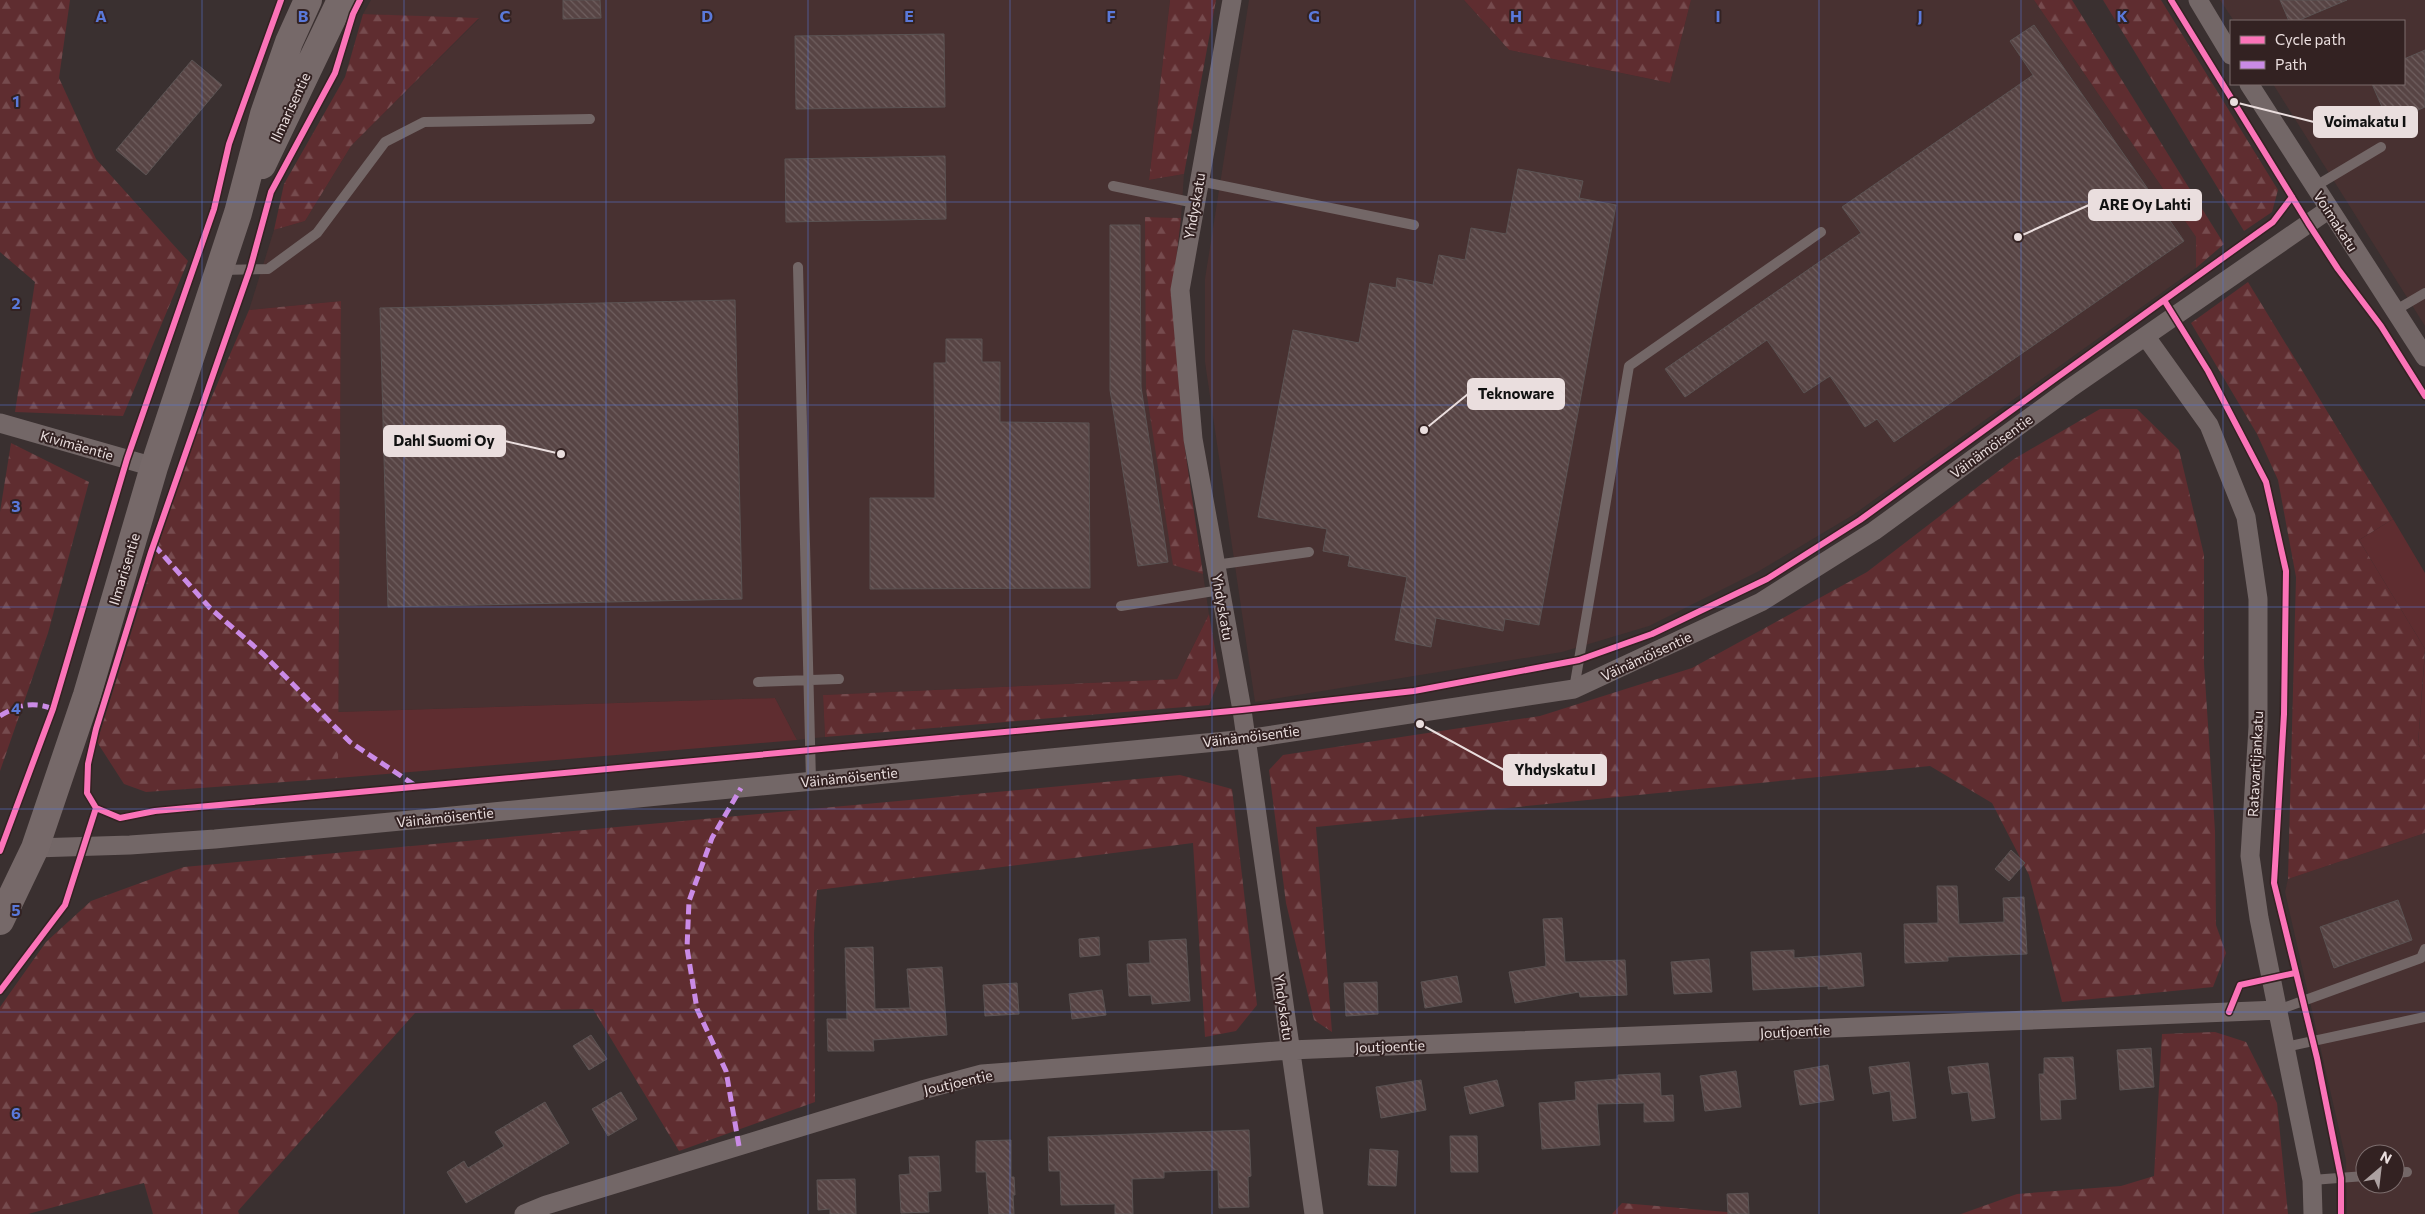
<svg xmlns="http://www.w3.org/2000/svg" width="2425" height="1214" font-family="Commissioner,sans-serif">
<defs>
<pattern id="forest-firs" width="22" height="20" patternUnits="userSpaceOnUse" patternTransform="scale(1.25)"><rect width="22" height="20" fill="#5f2d30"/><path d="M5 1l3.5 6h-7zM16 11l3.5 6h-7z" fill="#764b4e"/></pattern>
<pattern id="building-back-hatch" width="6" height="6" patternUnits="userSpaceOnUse" patternTransform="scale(1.25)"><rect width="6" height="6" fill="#574444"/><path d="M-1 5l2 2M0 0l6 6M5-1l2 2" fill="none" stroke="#6f5f5f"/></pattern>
</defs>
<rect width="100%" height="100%" fill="#3a3030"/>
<path fill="#483131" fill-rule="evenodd" d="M371,0H1170L1149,180L1184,174L1181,218L1145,217L1173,564L1203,574L1209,614L1177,679L823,695L825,737L797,740L775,698L338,712L341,301L249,310L274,230L305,221L351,146L479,19L363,14Z
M1249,0H1464L1509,50L1670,83L1691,0H2034L2196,237V268L1853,515L1759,571L1649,626L1562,652L1255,702L1205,362V279Z
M2220,0H2425V326L2273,84H2404V21H2234Z
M2425,833V1214H2347L2346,1160L2285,892L2288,879ZM2365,1154H2395V1184H2365Z"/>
<path fill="#5f2d30" d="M2393,519L2425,573V649L2359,540Z
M2425,652V755L2418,744Z
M775,698L797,740L338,778V712Z"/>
<path fill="url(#forest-firs)" d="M0,0H70L59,78L96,159L188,261L123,416L15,412L35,282L0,252Z
M1170,0H1216L1184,174L1149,180Z
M1464,0H1691L1670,83L1509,50Z
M2034,0H2072L2224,244L2196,268V237Z
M2103,0H2161L2278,190L2272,212L2244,231Z
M363,14L479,18L351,146L305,221L274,230L284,184L345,77Z
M1145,217L1181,218L1172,295L1184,442L1203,574L1173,565L1146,389Z
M2248,282L2393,519L2359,540L2425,649L2418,744L2425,755V833L2288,879L2296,577L2278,480L2257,434L2191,323Z
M341,301L338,778L146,792L124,784L97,742L186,457L249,310Z
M2100,409H2137L2179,450L2204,555V664L2215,831L2216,925L2226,953L2213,987L2062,1002L2029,875L1992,803L1930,766L1316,827L1332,1032L1314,1020L1286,903L1269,770L1283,755L1540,716L1692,668L1867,572L2014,459Z
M11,443L89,482L48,633L0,771V512Z
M1209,614L1220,678L1209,705L825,737L823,695L1177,679Z
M1180,775L1232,789L1257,1005L1236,1031L1205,1037L1193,843L817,890L814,933L815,1102L679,1151L593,1009L415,1013L238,1211L239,1214H153L144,1183L28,1214H0V1007L46,942L91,901L184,867Z
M2215,1032L2246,1042L2277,1103L2288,1214H1961L2017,1194L2121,1186L2154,1176L2162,1034Z
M1622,1203L1750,1214H1612Z"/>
<path fill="url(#building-back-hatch)" stroke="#5b5353" d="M563,0H600L601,18L563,19Z
M2280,0H2347L2297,21H2289Z
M2034,25L2184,241L1894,442L1877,419L1865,427L1830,376L1804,393L1767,340L1685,397L1665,369L1861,233L1842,207L2033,75L2010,41Z
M944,34L945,107L796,109L795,36Z
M2425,50V107L2389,123L2372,84H2404V59Z
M192,60L222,85L146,175L116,150Z
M945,156L946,219L786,222L785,159Z
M1518,169L1583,181L1579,198L1616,205L1539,625L1505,619L1503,631L1436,618L1431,647L1395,640L1407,577L1348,566L1350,556L1323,551L1327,529L1258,517L1293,330L1359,343L1370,283L1396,288L1397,278L1433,285L1439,255L1465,260L1471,228L1506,234Z
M1110,225H1140L1141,387L1168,562L1138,566L1110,390Z
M735,300L742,599L388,607L380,308Z
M946,339H982V362H1000V422L1089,423L1090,588L870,589V498H935L934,363H946Z
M2011,850L2025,863L2009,881L1995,869Z
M1937,886H1957L1959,924L2004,922L2003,898L2024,897L2027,954L1948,957V961L1905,963L1904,924L1938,923Z
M2398,900L2412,940L2334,968L2320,927Z
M1562,918L1565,962L1625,960L1627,995L1580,997L1579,992L1515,1003L1509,972L1546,966L1543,919Z
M1099,937L1100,955L1080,957L1079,939Z
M1186,939L1190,1001L1152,1004L1151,995L1129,996L1127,964L1150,963L1149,941Z
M873,947L875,1009L910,1008L907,969L942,967L947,1035L873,1040L874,1051H828L827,1019H847L845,948Z
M1794,950V958L1861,953L1864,986L1828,989V986L1753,990L1751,952Z
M1709,959L1712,992L1674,994L1671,962Z
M1457,976L1462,1002L1425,1008L1421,982Z
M1377,982L1378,1014L1346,1016L1344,983Z
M1017,983L1019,1014L985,1016L983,985Z
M1102,990L1106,1015L1072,1019L1069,994Z
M591,1035L607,1059L589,1070L573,1046Z
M2151,1048L2154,1087L2120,1090L2117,1050Z
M2073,1057L2076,1099L2060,1100L2061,1119L2041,1120L2039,1074H2044V1058Z
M1909,1062L1916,1118L1893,1121L1890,1091L1873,1094L1869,1067Z
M1988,1063L1995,1118L1972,1121L1968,1092L1952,1094L1948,1067Z
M1828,1065L1834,1100L1800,1105L1794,1071Z
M1736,1071L1741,1107L1705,1111L1700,1076Z
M1660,1073L1661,1096L1673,1095L1674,1121L1644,1122V1103L1597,1104L1600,1145L1542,1149L1539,1103L1576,1100L1575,1082L1618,1079V1075Z
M1421,1080L1426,1110L1381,1118L1376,1087Z
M1497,1080L1504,1106L1470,1114L1464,1087Z
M621,1092L637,1119L608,1136L592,1109Z
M545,1102L569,1143L466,1203L447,1172L464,1161L468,1168L504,1146L495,1132Z
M1249,1130L1251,1176L1248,1177L1249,1207L1219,1208L1218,1170L1164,1172V1178L1132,1179L1133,1214H1115V1204L1061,1205L1060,1171H1049L1048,1137Z
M1450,1136H1477L1478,1172H1451Z
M1011,1140V1177H1014L1015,1195H1013L1014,1214H989L986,1172H976V1141Z
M1370,1149L1398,1151L1396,1186L1368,1185Z
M939,1156L941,1191L928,1192L929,1212L901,1213L899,1175L910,1174L909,1157Z
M855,1179L856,1214H830V1209L818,1210L817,1180Z
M1748,1193L1749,1214H1728L1727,1194Z"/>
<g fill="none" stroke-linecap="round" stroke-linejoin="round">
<path stroke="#736767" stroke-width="10" d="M1199,181L1414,225
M1113,186L1195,203
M2314,187L2381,147
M798,267L811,781
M221,270L268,269L317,233L385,142L424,122L590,119
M2396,310L2425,293
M1215,565L1309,552
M1121,606L1220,590
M758,682L839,679
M1574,689L1629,366L1821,232
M2278,1010L2421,958L2425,949
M2285,1047L2425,1017
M2395,1173L2407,1172
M2312,1180L2365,1176"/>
<path stroke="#736767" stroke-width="19" d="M1232,0L1180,290L1193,439L1242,710L1314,1214
M2198,0L2231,55
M2249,84L2425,357
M2146,337L2209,425L2246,517L2258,599V727L2250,856L2259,918L2312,1180L2313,1214
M0,423L154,467
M35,848L130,845L215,839L1247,739L1574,689L1761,602L1874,531L2069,389L2328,210
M524,1214L546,1205L922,1090L982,1074L1290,1050L2278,1010"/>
<path stroke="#766969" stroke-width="28" d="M262,165L341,0
M0,921L35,848L87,695L154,467L238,213L264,114L289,42L308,0"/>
<path stroke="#ca8be6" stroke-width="5" stroke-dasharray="10 5" stroke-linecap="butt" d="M154,545L210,608L263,654L350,742L416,786
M0,716C17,705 33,701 53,709
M739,1146L726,1071L697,1009L687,948L689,901L712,838L741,788"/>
<defs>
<path id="cycleway" d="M2171,0L2308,223L2338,269L2381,326L2425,396
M2292,197L2273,222L2164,300L2208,371L2266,482L2286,571L2284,714L2274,883L2317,1058L2341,1178V1214
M96,808L87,793L88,764L96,729L151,552L250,269L271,192L335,73L353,14L360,0
M0,851L53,709L127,459L214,209L229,144L281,0
M0,991L65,905L96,808L120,818L155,811L1242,710L1414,691L1579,660L1652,634L1767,579L1860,520L2164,300
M2229,1012L2240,985L2295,973"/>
</defs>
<use href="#cycleway" stroke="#322" stroke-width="9"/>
<use href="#cycleway" stroke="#fb73b8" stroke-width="6"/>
</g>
<path fill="none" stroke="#5a79da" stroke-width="1" stroke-opacity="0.55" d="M202,0V1214M404,0V1214M606,0V1214M808,0V1214M1010,0V1214M1212,0V1214M1415,0V1214M1617,0V1214M1819,0V1214M2021,0V1214M2223,0V1214M0,202H2425M0,405H2425M0,607H2425M0,809H2425M0,1012H2425"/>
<g text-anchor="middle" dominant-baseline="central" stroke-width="4" stroke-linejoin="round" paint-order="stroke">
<g font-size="14" fill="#eadede" stroke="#322">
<text transform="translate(290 107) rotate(-65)">Ilmarisentie</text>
<text transform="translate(1194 206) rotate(-80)">Yhdyskatu</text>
<text transform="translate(2336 221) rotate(57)">Voimakatu</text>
<text transform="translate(77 445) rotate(16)">Kivimäentie</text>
<text transform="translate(1991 446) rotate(-36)">Väinämöisentie</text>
<text transform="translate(124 569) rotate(-73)">Ilmarisentie</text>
<text transform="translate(1223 607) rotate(80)">Yhdyskatu</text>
<text transform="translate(1646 656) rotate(-25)">Väinämöisentie</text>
<text transform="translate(1251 736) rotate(-7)">Väinämöisentie</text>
<text transform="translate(2255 764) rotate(-87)">Ratavartijankatu</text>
<text transform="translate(849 777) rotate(-6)">Väinämöisentie</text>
<text transform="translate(445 817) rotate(-6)">Väinämöisentie</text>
<text transform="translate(1284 1007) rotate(82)">Yhdyskatu</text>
<text transform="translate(1795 1031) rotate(-3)">Joutjoentie</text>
<text transform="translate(1390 1046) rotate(-2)">Joutjoentie</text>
<text transform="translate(958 1082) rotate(-13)">Joutjoentie</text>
</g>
</g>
<g font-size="16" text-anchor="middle" font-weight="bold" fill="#5a79da" stroke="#322" stroke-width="4" stroke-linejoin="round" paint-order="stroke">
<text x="101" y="22">A</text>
<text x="303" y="22">B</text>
<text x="505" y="22">C</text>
<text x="707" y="22">D</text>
<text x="909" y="22">E</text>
<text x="1111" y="22">F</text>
<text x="1314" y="22">G</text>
<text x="1516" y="22">H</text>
<text x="1718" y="22">I</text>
<text x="1920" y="22">J</text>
<text x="2122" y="22">K</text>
<text x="16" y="107">1</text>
<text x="16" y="309">2</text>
<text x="16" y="512">3</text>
<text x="16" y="714">4</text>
<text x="16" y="916">5</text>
<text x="16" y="1119">6</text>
</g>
<path fill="none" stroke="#eadede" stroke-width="2" d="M2234 102L2314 122M2018 237L2089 205M1424 430L1468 394M561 454L505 441M1420 724L1504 770"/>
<g fill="#eadede" stroke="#322" stroke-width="2">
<circle cx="2234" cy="102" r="5"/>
<circle cx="2018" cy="237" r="5"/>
<circle cx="1424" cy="430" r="5"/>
<circle cx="561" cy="454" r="5"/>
<circle cx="1420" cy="724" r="5"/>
</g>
<g fill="#eadede" stroke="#eadede" stroke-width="2">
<rect x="2314" y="107" width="103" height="30" rx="5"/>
<rect x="2089" y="190" width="112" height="30" rx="5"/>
<rect x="1468" y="379" width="96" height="30" rx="5"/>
<rect x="384" y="426" width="121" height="30" rx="5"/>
<rect x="1504" y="755" width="102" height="30" rx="5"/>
</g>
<g font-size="15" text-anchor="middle" font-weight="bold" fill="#111">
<text x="2365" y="127">Voimakatu I</text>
<text x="2145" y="210">ARE Oy Lahti</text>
<text x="1516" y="399">Teknoware</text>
<text x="444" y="446">Dahl Suomi Oy</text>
<text x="1555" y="775">Yhdyskatu I</text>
</g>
<rect x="2230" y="20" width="175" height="65" fill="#332222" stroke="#7c6d6d"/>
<rect x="2240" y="36" width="25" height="8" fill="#fb73b8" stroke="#7c6d6d"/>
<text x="2275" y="45" font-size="15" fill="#eadede">Cycle path</text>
<rect x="2240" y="61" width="25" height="8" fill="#ca8be6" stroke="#7c6d6d"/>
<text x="2275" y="70" font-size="15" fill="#eadede">Path</text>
<g transform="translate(2380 1169) rotate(28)"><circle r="24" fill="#332222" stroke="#7c6d6d"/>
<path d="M0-4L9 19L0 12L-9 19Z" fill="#aca1a1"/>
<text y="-8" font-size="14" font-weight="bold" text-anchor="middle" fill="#eadede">N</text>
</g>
</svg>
